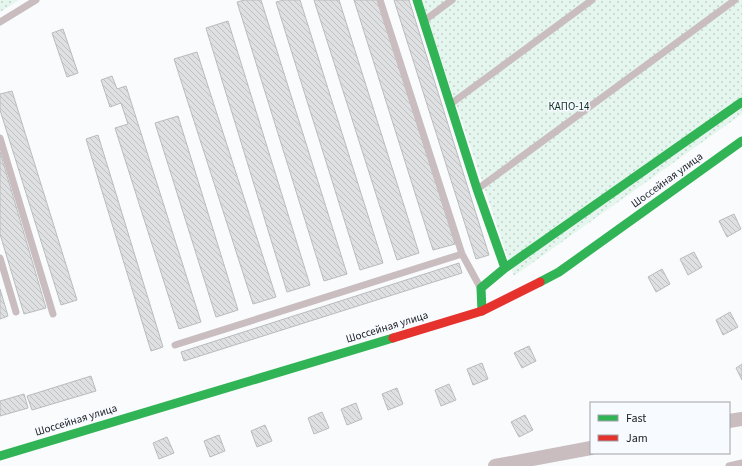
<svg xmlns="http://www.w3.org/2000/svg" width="742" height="466" font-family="'Source Sans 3',sans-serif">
<defs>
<pattern id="park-dots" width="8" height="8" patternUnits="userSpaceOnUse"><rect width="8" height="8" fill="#e4f6ed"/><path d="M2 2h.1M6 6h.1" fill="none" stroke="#c3d2cb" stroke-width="1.8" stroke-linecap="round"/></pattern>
<pattern id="building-back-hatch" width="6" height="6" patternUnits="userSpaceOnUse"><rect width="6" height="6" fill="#dee0e2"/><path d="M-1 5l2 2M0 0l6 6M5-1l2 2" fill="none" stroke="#bec0c1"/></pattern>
</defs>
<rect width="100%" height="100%" fill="#f9fbfd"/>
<path fill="url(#park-dots)" d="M0,0H19L0,12Z
M421,0H742V114L514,276Z"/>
<path fill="url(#building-back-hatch)" stroke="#b9bbbd" d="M245,0H261L347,274L324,281L237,2Z
M284,0H300L383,263L360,270L276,2Z
M314,0H339L419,253L397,260Z
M354,0H378L455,244L433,250Z
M394,0H409L489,255L476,259Z
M228,21L310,285L287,292L206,28Z
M63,29L78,73L67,77L52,33Z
M197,52L276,297L253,304L174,59Z
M112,76L117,89L126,86L201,322L179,329L115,128L128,124L121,103L110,107L101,80Z
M12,91L77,300L61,305L0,110V94Z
M178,116L238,310L216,317L155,123Z
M98,135L163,347L151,351L86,139Z
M0,152L46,308L24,314L0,234Z
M734,214L741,229L727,237L719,221Z
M694,252L702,267L688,275L680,259Z
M459,263L462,273L184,361L181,352Z
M662,269L670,284L656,292L648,277Z
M0,289L8,316L0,319Z
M730,312L738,327L723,335L716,320Z
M529,346L536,361L522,368L514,353Z
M482,363L488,379L473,385L467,369Z
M742,364V380L736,368Z
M91,376L96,391L32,410L27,396Z
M449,384L456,400L441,406L435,390Z
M397,388L403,404L388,410L382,394Z
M24,394L28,408L0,416V401Z
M356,403L362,419L347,425L341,409Z
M322,412L329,428L314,434L308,418Z
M525,415L533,430L519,437L511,422Z
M265,425L272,441L257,447L251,431Z
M219,435L225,451L210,457L204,441Z
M167,437L174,453L159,459L153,443Z"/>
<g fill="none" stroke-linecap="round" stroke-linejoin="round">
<path stroke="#c9bdc0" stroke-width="7" d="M380,0L462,254
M425,20L452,0
M0,22L36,0
M452,103L592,0
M0,138L53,314
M479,188L735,0
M0,258L16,312
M175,345L462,254L480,287
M729,466L742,463"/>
<path stroke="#c9bdc0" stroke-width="14" d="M729,421L742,419
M495,466L591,448"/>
<path stroke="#30b455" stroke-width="9" d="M417,0L477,189L505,268
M540,282L559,272L742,141
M482,311L481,288L505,268L742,102
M0,456L393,338"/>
<path stroke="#e5322d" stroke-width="9" d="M393,338L482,311L540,282"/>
</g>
<g text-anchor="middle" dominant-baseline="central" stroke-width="3" stroke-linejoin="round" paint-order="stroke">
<g font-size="11" fill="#0d3122" stroke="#f7faff">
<text x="569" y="106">КАПО-14</text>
</g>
<g font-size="11" fill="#1b1d1f" stroke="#f7faff">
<text transform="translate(667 180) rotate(-36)">Шоссейная улица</text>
<text transform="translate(387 327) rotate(-17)">Шоссейная улица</text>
<text transform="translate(76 420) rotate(-17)">Шоссейная улица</text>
</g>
</g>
<rect x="590" y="402" width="140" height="52" fill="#f7faff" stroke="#9fa2a5"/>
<rect x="598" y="415" width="20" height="6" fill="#30b455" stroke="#9fa2a5"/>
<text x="626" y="422" font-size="12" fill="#1b1d1f">Fast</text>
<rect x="598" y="435" width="20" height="6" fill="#e5322d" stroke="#9fa2a5"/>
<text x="626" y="442" font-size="12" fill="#1b1d1f">Jam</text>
</svg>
